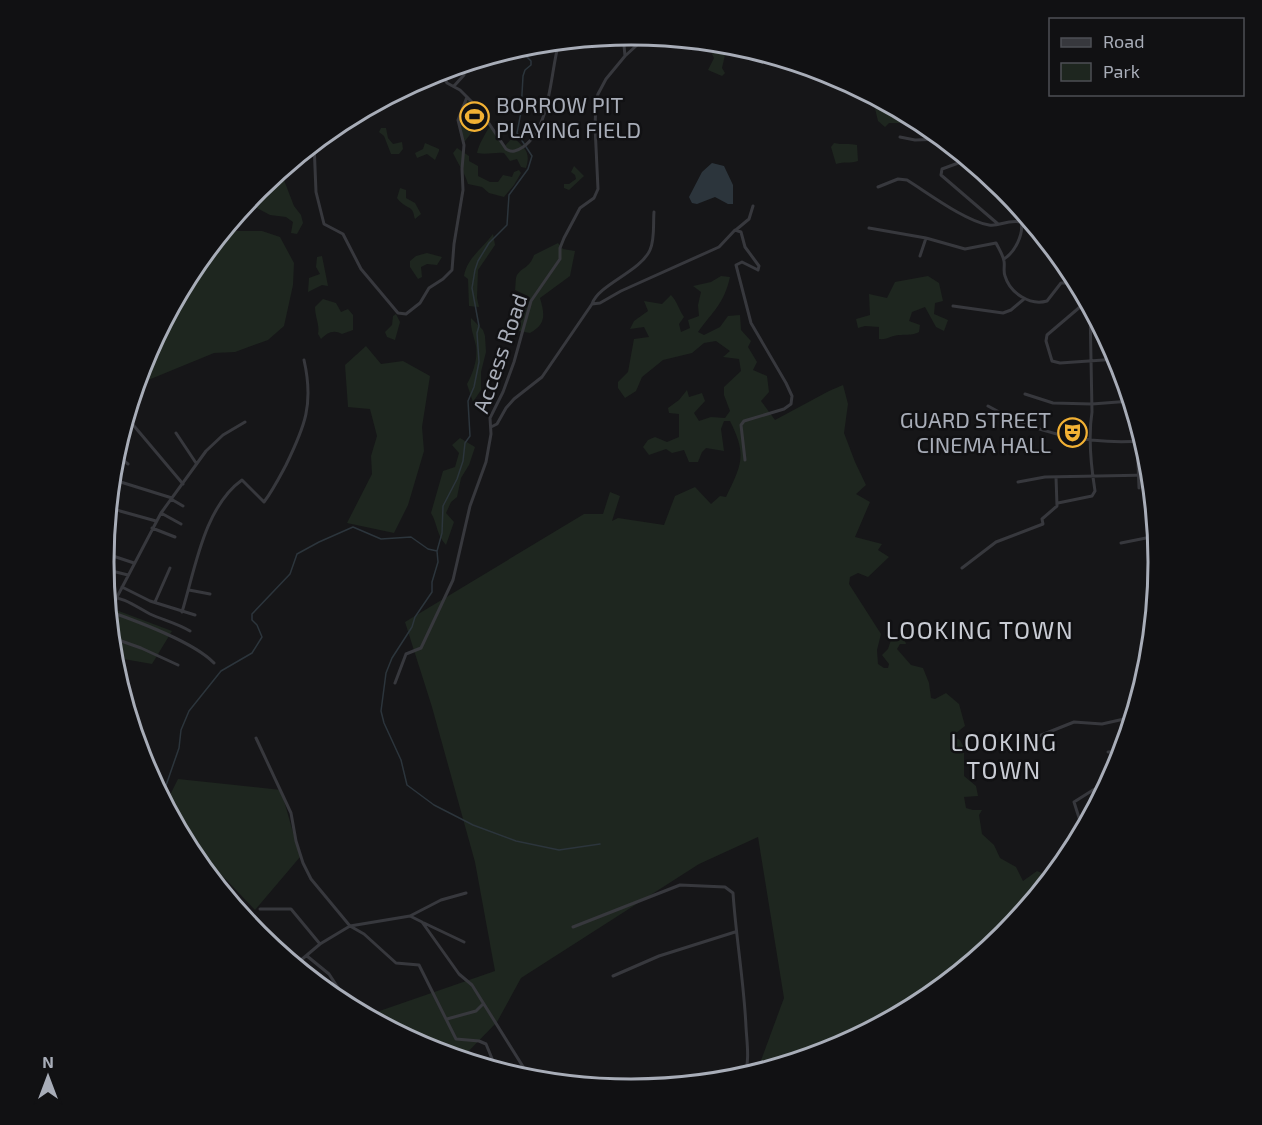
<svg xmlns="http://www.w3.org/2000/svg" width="1262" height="1125" font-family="'Exo 2',sans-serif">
<rect width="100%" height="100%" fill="#161618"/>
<path fill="#1e261f" d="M716,43H722L721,48L725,55L722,68L725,73L722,76L708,70L714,58L712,54Z
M872,96L905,113L898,117L901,123H889L885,127L878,121Z
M467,97L480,110L488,123L485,126L473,131L465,141H463L458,120Z
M490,126L504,147L513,137C525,148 531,152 526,168L521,167L517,159L510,161L504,153C495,152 487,155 477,153C479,144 485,134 490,126Z
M381,128H386L388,138L393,144L402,142L403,149L399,154H391L384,136L379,132Z
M425,143L439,149V151L435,160L427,154L417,158L415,153L423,149Z
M834,143C842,145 849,143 857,145L858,161C851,164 844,161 836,164L831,147Z
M457,148L469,156V161L478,166V176L490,182H498L503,175L512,177L514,172L519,170L521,173L514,185L504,197L489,193L482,187L468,184C465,173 458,164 453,153Z
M574,166L584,176L569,190L564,188V184H569L576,179L575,175L571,172Z
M284,168L282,175L294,206L301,215L303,223L297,234L291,233L293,222L286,217L270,215L255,207L251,197L258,189Z
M400,188L406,190V198L415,203L421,214L415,219C414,217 414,214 413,212C412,207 402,206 397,198Z
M229,224L234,231H262L280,237L294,263L293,285L284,326L268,340L235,352L214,353L136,385C145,354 162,314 185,291C183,272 217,239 229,224Z
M493,234L495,245L478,270L477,298L479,307L469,306L468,279L464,276C467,258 482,249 493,234Z
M558,243L563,249L575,251L570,276L540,298C545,315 546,324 530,333L519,331L523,302L528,296L515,290C516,285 515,279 517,275C523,266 529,269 534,255Z
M427,253L442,257L437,265L427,264L421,267L422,277L418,279L410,267V261L416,256Z
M322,256L328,286L322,285L308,292L309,278L320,274L316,267L317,257Z
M721,276L730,277C724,304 713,311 698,332L704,335L720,327L728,316L740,315L741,330L751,341L748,347L757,362L753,370L767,376L769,392L761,401L775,420L829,391L843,385L848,404L844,433L855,462L866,485L856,494L870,502L855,537L882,544L878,550L889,557L868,577L858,573L850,577L849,584L881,634L877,650L878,664L884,668H888L889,664L882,655L888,649L891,640L897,637L904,638L906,644H900L897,649L911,665L923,668L929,683L931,698L935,699L946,693L959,704L965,726L956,733L954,737L960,740L964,748V776L976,786L978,796L964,797L966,808L973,810H982L979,815L982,834L994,845L1000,858L1016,867L1023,881L1037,871L1044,874L1041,887L1044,888L1004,936L924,1002L833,1050L756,1074L784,998L758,837L699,864L521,978L497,1022L460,1060L429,1050L365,1016L495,971L475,862L432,707L405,622L584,514H603L610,492L620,496L612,521L618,518L664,525L675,496L695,487L711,504L720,496L726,497C742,464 747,455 730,421H724L721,429L724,451L706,448L702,452L698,462H689L684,450L672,453L666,449L649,455L643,447L648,440L655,437L667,442L679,437V414L669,413L668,408L679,400L687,390L689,397L702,393L705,401L694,413L699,421L711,417L725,418L730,411L724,395V387L741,371L739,359L723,357L730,351L716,341L704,343L692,353L663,360L642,377L636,391L625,398L618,388V382L628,372L634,339L649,337L644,327L630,329L634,321L648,311L644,301L662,304L671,295C677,301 679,310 684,317L679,324L681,332L690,328L688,320L699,316L698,305L701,292L693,286L711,282Z
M928,276L939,283L943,301L935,303L934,314L948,320L944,331L936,327L925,307L912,312L909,321L920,325L919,332C911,336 908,334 899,335C892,335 888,340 879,339V327L865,326L858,328L856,319L870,315L869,294L887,298L895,282Z
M323,299L336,303L341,312L348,309L353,315V330L342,334C333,329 327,333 321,339L318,334C320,325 315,317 315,307Z
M396,314L400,322L395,340L387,337L385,332L392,325L393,316Z
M471,318L483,330L485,336L486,352L481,372V390L473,402L467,384C473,373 478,359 476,346C474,336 470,328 471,318Z
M366,346L381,364L403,361L430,376L422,427L424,451L408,505L394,533L347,523L372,474L371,456L377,436L370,409L348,407L345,365Z
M460,438L475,447L469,465L461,478L457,497L451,502L446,513L454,522L446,545C436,534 438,525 431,513L443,471L455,467L459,453L452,445Z
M116,610L172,631L152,664L112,657L110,633Z
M178,779L281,790L300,857L255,910L178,829L165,805Z"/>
<path fill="#2c353c" d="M712,163L724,166L733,185V204H728L715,197L697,204L692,203L689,197L702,172Z"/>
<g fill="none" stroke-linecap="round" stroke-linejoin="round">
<path stroke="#2c353c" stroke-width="1.5" d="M518,48L531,61V65L525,70L523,76L521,112L517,133L532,156L528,169L509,195L507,225L489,243L478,261L475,270L472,288L479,326L477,333L479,362L474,387L468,401L470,436L465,443L463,461L457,479L443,506L442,533L437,551L438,562L432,582V592L415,617L412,627L392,658L386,673L381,711L384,723L401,760L407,785L434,805L473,825L516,841L559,850L600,844
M160,796L163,794L179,748L181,730L189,711L221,671L252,653L262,637L257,625L252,620V614L290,574L297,554L319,542L353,527L381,539L411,537L428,549L437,551"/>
<path stroke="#37383d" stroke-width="3" d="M625,56L647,36
M438,72L442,74L447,83L460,90L480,110L506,149C512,153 517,151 523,147C551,128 550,73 559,42
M442,74L454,72L464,73V75L454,86
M902,114H907
M900,137L915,140L943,139
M314,143L316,192L324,224L343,234L361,269L398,313L406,314L420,303L429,288L443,279L452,270L454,244L463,190L462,169L464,145L458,120L467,97
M958,151L961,162L942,169L941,175L998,224
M878,187L898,179L907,180C928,193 965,221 989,225C999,227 1007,219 1021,222C1024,234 1015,252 1004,259
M869,228L926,238L965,249L996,243C999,249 1003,255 1004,261C1005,266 1003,271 1005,276C1010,293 1030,306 1047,301L1061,283H1077
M737,229L749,219L753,206
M920,256L926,238
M1087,301L1047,335L1046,341L1052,361L1060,363L1118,359
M592,304C599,284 640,272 650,250C655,239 653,224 654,212
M953,306L1003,313L1011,310L1024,299
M1091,318L1097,320
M1025,394L1053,403L1092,404L1131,401
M988,406C1036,434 1088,445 1143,441
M1136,416L1139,488
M129,420L183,484
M491,427L497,424L506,408L514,399L542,377L592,304L600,303L621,291L719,247L735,230L741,232L745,247L759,266L758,270
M176,433L196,463
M115,454L128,464
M745,460L741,425L744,421L784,409L791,404L792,396L786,383L751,323L736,265L742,262L758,270
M111,479L172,498
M1018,482L1045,477L1150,475
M171,499L183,506
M1058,503L1092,496L1095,491C1091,466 1088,437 1092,412L1090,306
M109,506L120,511L156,521
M161,513L181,524
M152,528L175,537
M1121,543L1156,536
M104,553L134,563
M962,568L996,542L1043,524L1042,519L1057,506L1056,477
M104,569L128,575
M122,587L150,601L195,615
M189,590L210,594
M106,596C124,597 135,606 150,614C163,620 177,623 190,631
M155,602L170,568
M111,612C139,622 194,642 214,663
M182,612C195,570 204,507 242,480L264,502C273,490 279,478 286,465C305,426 314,404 304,360
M109,619L117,597L161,513L206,451L223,435L245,422
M110,637L141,648L178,665
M117,680L126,682
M395,683L406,654L421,648L453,580L470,506L486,462L491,434L490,418L503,392L514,362L531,301L560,259V248L564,238L580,208L594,198L598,189L595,126L596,101L598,94L606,79L625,56L623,35
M256,738L291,813L296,841L303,863L311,879L350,926L364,934L396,963L419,965L456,1039L479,1041L486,1044L493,1061L504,1069H526
M1024,742L1074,722L1102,724L1133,717
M1108,752L1123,751
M1081,835V824L1074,802L1093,790L1108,784
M260,909H291L320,944
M410,916L441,900L466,893
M424,923L464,942
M573,927L680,885L725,887L733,893C736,938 744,982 746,1027C747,1044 750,1061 744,1077
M307,956L329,974L344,997L342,1004
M294,966L320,944L350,926L410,916L422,922L459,974L472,985L532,1081
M613,976L659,956L735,932
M447,1019L476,1011L483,1004"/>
</g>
<defs>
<symbol id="stadium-ring" viewBox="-11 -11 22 22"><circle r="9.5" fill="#111113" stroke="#f2b134" stroke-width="1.5"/><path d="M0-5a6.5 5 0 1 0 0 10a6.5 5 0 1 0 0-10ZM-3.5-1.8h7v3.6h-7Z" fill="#f2b134"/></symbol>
<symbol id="theatre-ring" viewBox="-11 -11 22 22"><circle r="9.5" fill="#111113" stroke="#f2b134" stroke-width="1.5"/><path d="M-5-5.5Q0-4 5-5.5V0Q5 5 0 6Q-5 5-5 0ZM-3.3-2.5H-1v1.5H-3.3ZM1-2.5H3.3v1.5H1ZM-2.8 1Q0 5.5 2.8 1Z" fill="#f2b134"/></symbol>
</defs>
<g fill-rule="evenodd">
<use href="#stadium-ring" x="458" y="100" width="33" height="33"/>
<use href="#theatre-ring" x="1056" y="416" width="33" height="33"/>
</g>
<g text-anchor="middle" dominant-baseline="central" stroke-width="5" stroke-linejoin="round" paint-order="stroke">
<g font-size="22" fill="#a8adb8" stroke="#111113" text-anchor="start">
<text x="496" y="104">BORROW PIT<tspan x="496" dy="25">PLAYING FIELD</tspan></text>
<text x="1051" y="419" text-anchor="end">GUARD STREET<tspan x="1051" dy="25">CINEMA HALL</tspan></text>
</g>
<g font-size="22" fill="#a8adb8" stroke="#111113">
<text transform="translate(499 353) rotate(-71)">Access Road</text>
</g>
<g font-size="24" letter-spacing="1.5" fill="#c9ccd4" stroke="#111113">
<text x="980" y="629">LOOKING TOWN</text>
<text x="1004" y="741">LOOKING<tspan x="1004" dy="28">TOWN</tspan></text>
</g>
</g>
<path d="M0 0H1262V1125H0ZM114 562a517 517 0 1 1 1034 0a517 517 0 1 1-1034 0Z" fill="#111113" fill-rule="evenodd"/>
<path fill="none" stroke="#a8adb8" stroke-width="3" d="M114 562a517 517 0 1 1 1034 0a517 517 0 1 1-1034 0Z"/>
<rect x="1049" y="18" width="195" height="78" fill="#111113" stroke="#4d4f55" stroke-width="1.5"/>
<rect x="1061" y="38" width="30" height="9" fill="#37383d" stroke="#4d4f55" stroke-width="1.5"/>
<text x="1103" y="48" font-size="18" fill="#a8adb8">Road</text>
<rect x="1061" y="63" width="30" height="18" fill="#1e261f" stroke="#4d4f55" stroke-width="1.5"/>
<text x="1103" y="78" font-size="18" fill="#a8adb8">Park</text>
<g transform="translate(48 1077)" stroke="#111113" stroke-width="4.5" paint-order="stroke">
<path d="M0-4.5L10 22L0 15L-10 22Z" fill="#a8adb8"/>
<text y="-9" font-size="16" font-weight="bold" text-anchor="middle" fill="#a8adb8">N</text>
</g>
</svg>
